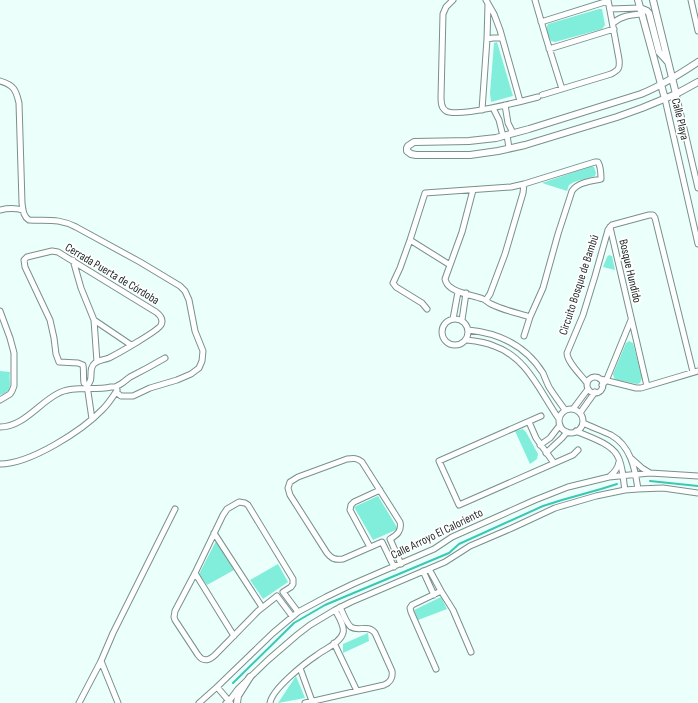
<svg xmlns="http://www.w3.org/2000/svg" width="698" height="703" font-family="'Sofia Sans Condensed',sans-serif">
<rect width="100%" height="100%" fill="#ebfffb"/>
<path fill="#80eedb" d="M599,9H602L605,25L602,29L555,42L551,41C548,35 545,30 548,24Z
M497,42L513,96L491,102L490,93L494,43Z
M592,166L594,167L596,173L595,176L574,182L569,185L567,191L542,183Z
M609,255L612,256L615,270L603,267L607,257Z
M629,341L633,343L642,378L640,383L637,384L617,380L614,378L613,374L626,343Z
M0,371L10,372C8,383 15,390 0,395Z
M523,429L526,432L538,454L537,459L530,464L515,431Z
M378,496L398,529L373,540L354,507Z
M216,541L234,570L207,585L199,574Z
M278,564L288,582L263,599L250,580Z
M441,597L447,609L418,620L414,610Z
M368,633L369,641L343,653V644Z
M296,676L305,698L278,703Z"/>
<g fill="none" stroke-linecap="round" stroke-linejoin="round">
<path stroke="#39c8b4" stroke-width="2" d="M650,481L698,486
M233,683L294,623L325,605L449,553L459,544L543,506L562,500L601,489L617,484"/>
<defs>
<path id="minor" d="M453,0L446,7L443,14L441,97C441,102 441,108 446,111C457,118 523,101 538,97
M486,0L494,14L500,30L520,101
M535,0L546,38L562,89
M691,0L698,31
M610,9L640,8
M541,22L608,1
M613,23C621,16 630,15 641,14
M487,39L493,38H502
M549,49L614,29
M0,81C14,85 16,90 19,103L22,203C23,210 23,216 29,220C48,221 58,218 76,227L140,262L180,286L185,291L189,300L195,331L203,351L202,361L199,368L191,374L177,380L150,388L133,396H121L116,392
M676,94L698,188
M542,95L611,74C619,70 620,68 619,59L608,0
M665,99L698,244
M505,105L508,123L513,133
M493,108L499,120L503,136
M482,110L487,39L488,4
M507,135L509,148
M473,190L462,232L445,279C446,283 447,285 450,287C458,294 473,295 483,299C486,300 487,302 491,304C503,310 517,313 530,317
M0,210C8,208 15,208 23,210
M610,227L647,386
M410,240L450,265
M73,260L81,288L94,320L97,362
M486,300L490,294L505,254L523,193L524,184
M427,309L422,303L396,287L393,283L400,268L410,240L425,193L511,187L524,184L595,162H598C601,167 601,173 601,179C592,181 578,182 572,191L558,234L543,288L530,317L524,336
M0,311L10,338L14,353V386L12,391L10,394L0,400
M442 332a13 13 0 1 1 26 0a13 13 0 1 1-26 0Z
M453,319L458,292
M94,320L131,345
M462,320L466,293
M468,330C499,333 526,346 543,373C545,378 547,383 549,387C554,395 560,403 565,410
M466,340C475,341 485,342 494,346C527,357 540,392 559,419
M587 385a8 8 0 1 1 16 0a8 8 0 1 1-16 0Z
M600,379L636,388H641L698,371
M587,383C581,375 567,362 567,353L583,315L595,276L608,230L610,227L612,225L649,215H653L655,218L693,372
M87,385C95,380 87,369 95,363C99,360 104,360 109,358C117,354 158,331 161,325C164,319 160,315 156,312L58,252L52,251L27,257L24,260L25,267L50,320L54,338L56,354L59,362L78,363L83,365C84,371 83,377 84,383L87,385L92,419
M602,385L606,381L631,320
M573,409L588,389
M559 421a12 12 0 1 1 24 0a12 12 0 1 1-24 0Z
M580,413L595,392
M541,416L439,461L459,505L573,455L578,450
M529,422L536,438L554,463
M583,423C592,427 602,431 611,435C631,446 635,469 638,489
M0,427C23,427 38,404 57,394C72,385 94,391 111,387C113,387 116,387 117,386C122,384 126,380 130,377C142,371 153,365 165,358
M576,431C589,437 610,443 617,455C623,464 623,480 625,490
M540,445L550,438L560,425
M546,453L562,438L567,432
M632,459L642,468L650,473
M0,464C30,464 82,431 103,409C108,404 112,398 116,392L117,390
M610,476C615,472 618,468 619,462
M214,533L262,607
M370,547L350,510L351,505L354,502L380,490
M394,567L382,542L343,559C335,560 332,559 327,553L290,495L288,488L290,482L298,477L347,459C354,458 357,458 362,462L400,522C402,531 397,535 390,539L401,564
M429,569L441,591L453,610L471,652
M423,571L434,595
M195,573L234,636
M292,616L277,596L258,611L216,654C210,660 204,663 198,655L175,620L174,617L175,611L195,573L223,515L227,509L239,502L245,503L248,505L293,579V584L291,587L283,592L298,612
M334,643L357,691
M101,661L118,703
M300,668L312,701
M436,669L411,612L410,608L412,605L441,591
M217,687L229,701
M79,703L101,661L113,633L175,509
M199,703L217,687L273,633L298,612L326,597L353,584L434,549L452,537L535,500L568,487L609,477L650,473L698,476
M226,703L229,701L238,689L268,660L297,635L310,625L335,610L351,602L445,562L470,546L512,528L555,508L596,496L625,490L638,489L663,488L698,493
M270,703C272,689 305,663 317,655C325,649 340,643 343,633C345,626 338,616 335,610
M305,703L384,685C391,682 393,678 392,671L375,633C368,624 359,632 351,627C346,623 343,613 340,607"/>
<path id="tertiary" d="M638,0L665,99
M653,0L676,94
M640,8L647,11L649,13L659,52L668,62
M698,62C680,74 661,86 641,94L529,129L496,138L469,141L414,142L408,146L407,148V151L411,154L416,155H470L498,151L525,145L617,117L642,108L676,94L698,82
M229,701L230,703
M237,703L238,696L250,677"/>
</defs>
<use href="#minor" stroke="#79908b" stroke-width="7"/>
<use href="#tertiary" stroke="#79908b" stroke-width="8"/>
<use href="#minor" stroke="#fff" stroke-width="5"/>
<use href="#tertiary" stroke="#fff" stroke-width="6"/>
</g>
<g text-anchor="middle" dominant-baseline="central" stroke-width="3.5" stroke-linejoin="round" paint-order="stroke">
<g font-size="12" fill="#1d2624" stroke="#fff">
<text transform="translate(680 119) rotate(77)">Calle Playa</text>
<text transform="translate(630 271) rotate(77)">Bosque Hundido</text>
<text transform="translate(112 274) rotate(31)">Cerrada Puerta de Córdoba</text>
<text transform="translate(579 285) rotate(-72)">Circuito Bosque de Bambú</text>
<text transform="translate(437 534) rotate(-26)">Calle Arroyo El Caloriento</text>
</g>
</g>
</svg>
